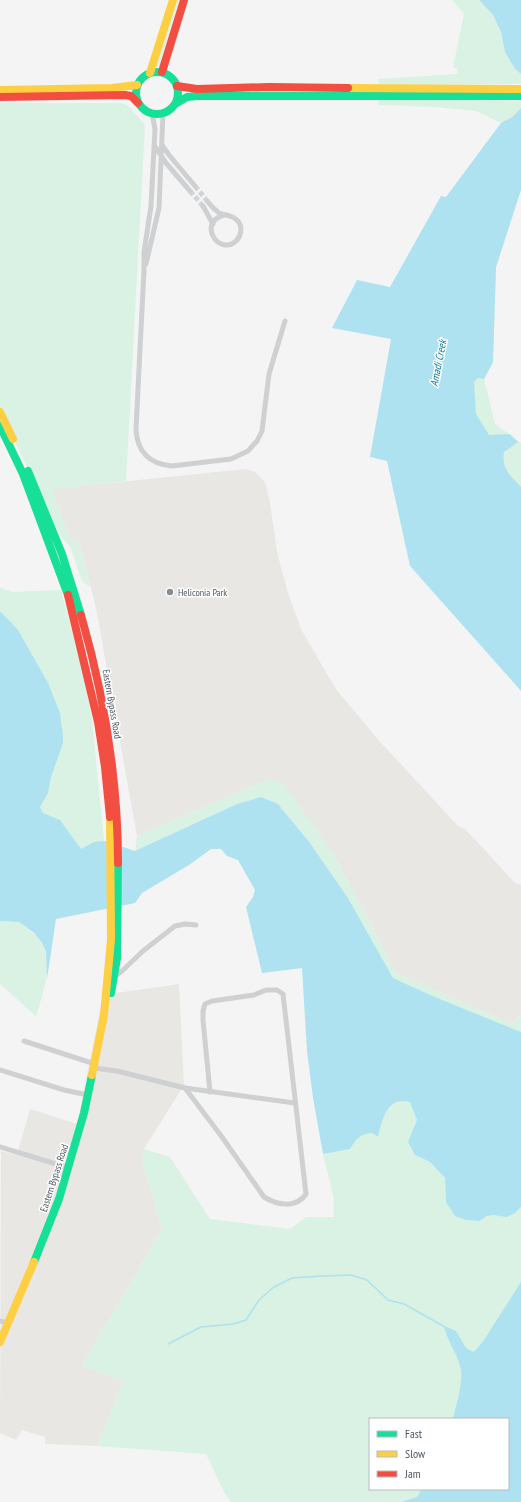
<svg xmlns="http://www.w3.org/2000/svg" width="521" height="1502" font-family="'PT Sans Narrow',sans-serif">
<rect width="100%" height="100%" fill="#f4f4f4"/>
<path fill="#e8e7e3" d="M246,469L255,472L265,482L270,502L277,552L288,593L301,629L320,662L336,689L374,735L457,825L466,830L515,883L521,885V1015L512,1024L396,973L333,853L269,779L137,836L96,608L79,543L70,539L51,489Z
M179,984L184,1085L144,1149L142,1160L162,1229L82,1366L124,1381L97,1446L45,1444V1437L22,1430L16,1440L0,1433L1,1151L17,1155L30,1109L77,1124L103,995Z"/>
<path fill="#d9f2e3" d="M177,0H179L161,60V67L155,66Z
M452,0H479L493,15L501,32L505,52L515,69L521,74V84L379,85L378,79L458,74L457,68L453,67L464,14Z
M379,99L521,101V108L512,117L501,123L476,111L436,107L378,105Z
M0,103H121L129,106L145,125L126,481L52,489L70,539L79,543L90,587L82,581L70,546L61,537L0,411Z
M512,216L496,267L493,362L484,379L495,424L521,443V497L469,431L464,359Z
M0,587L11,592L61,590L84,677L92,719L104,841L135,851L137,836L269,779L285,785L333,853L396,973L512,1024L521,1015V1032L435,997L393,978L348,898L310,843L278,804L261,797L237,804L143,849L99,862L44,837L0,622Z
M0,921C6,922 13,921 19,922C22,924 26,928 29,930C59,952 45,986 36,1016L0,984Z
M404,1101L411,1102L417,1120L415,1155L430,1162L445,1178L446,1202L466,1220L479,1221L487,1216L515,1213L521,1207V1339L476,1419H370V1489H437L430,1502H231L225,1494L206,1454L97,1446L124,1381L82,1366L162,1229L142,1160L144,1149L170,1157L210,1219L290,1229L306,1217H334V1199L323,1154L350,1149C356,1138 359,1135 372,1133L378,1137C383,1120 384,1104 404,1101Z"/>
<path fill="#aee2f0" d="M479,0H521V74L515,69L505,52L501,32L493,15Z
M521,108V190L496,267L493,362L484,379L478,378L474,382L476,414L489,435L510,434L518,442L504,452C501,469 511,476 521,487V691L410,566L387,461L370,457L391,339L332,328L357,280L390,287L441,196L446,197L501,123L512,117Z
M0,611L18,630L48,683L60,713L63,736V743L51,777L48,793L40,807L43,813L60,820L81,849L94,842L104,841L135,851L237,804L261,797L278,804L310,843L348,898L393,978L435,997L521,1032V1207L515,1213L507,1217L494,1215L487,1216L479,1221L466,1220L455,1216L446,1202L445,1178L430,1162L415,1155L408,1142L417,1120L410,1102C386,1097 383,1119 378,1137L372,1133C360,1134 356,1139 350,1149L323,1154L313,1098L307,1051L302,968L262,973L246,907L253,897L255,890L238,860L227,856L221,849H211L189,865L142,893L135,903L56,919L47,979L46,952L42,943L34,933L19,922L0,921Z
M521,1282V1502H401L417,1497L422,1489H508V1419H453C456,1405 463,1384 461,1370C458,1354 447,1341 444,1326L456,1331L466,1348L474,1352L484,1340Z"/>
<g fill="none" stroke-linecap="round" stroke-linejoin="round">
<path stroke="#aee2f0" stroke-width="1.5" d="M168,1344L201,1327L233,1324L246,1320L259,1300L274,1287L292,1278L322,1276L351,1275L367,1280L388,1300L404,1304L445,1327"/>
<path stroke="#d2d4d7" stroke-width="5" stroke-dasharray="5 2.5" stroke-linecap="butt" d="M195,186L208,202
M190,191L203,206"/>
<path stroke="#ced0d2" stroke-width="5" d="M152,113L155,129L151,206L144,252V270L136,429C137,452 150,464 172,466L231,459L248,451L257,441L262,431L263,423L269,374L285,321
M154,145L166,163L190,191
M162,145L169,155L195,186
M208,202C211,206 215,210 219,213C224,215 230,215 234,218C242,222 243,233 237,240C220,258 196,223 224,215
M203,206L213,224
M146,264L159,208L163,113
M114,977L121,972L143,951L175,926L185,924L196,925
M24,1041L95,1064
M94,1068L117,1071L185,1088L295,1103
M0,1070L64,1090L88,1095
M185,1088L222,1137L264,1197C277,1205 296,1209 306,1194L283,994L277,990H266L254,995L212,1001L205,1004L203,1011V1020L210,1092
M0,1147L69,1168
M0,1321L8,1323"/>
<path stroke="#16e098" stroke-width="8" d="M136 93a21 21 0 1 1 42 0a21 21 0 1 1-42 0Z
M175,104L187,97L197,96H521
M0,426L23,474L68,595
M28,471L62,554L81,615
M111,993L117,958L118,863
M34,1262L59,1199L84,1113L92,1075"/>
<path stroke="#ffcf43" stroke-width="8" d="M150,73L173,0
M348,88L521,89
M0,90L112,88L137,85
M0,412L13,439
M92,1075L104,1015L111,939L110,817
M0,1342L34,1262"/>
<path stroke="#f24e42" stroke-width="8" d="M162,72L184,0
M177,86L197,89L269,87L348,88
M0,97L125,95L131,96L138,103
M68,595L98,722L105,767L110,817
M81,615C104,695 118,779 118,863"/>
</g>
<circle fill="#868d94" stroke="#fff" stroke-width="1.5" cx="170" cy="592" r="4"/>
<g text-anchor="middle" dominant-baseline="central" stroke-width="3" stroke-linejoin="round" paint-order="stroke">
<g font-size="10" fill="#4a5661" stroke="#fff" text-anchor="start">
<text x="178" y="592">Heliconia Park</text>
</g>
<g font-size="10" fill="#4a5661" stroke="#fff">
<text transform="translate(112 704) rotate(80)">Eastern Bypass Road</text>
<text transform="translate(54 1178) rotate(-72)">Eastern Bypass Road</text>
</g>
<g font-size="11" font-style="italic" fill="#0c7c9b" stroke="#fff">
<text transform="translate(438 363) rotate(-79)">Amadi Creek</text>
</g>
</g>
<rect x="369" y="1418" width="140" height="72" fill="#ffffff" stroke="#b7bbc0"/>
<rect x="377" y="1431" width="20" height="6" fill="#16e098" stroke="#b7bbc0"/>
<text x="405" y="1438" font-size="12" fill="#4a5661">Fast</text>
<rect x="377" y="1451" width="20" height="6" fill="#ffcf43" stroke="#b7bbc0"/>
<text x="405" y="1458" font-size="12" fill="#4a5661">Slow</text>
<rect x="377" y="1471" width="20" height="6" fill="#f24e42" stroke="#b7bbc0"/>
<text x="405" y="1478" font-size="12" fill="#4a5661">Jam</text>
</svg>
